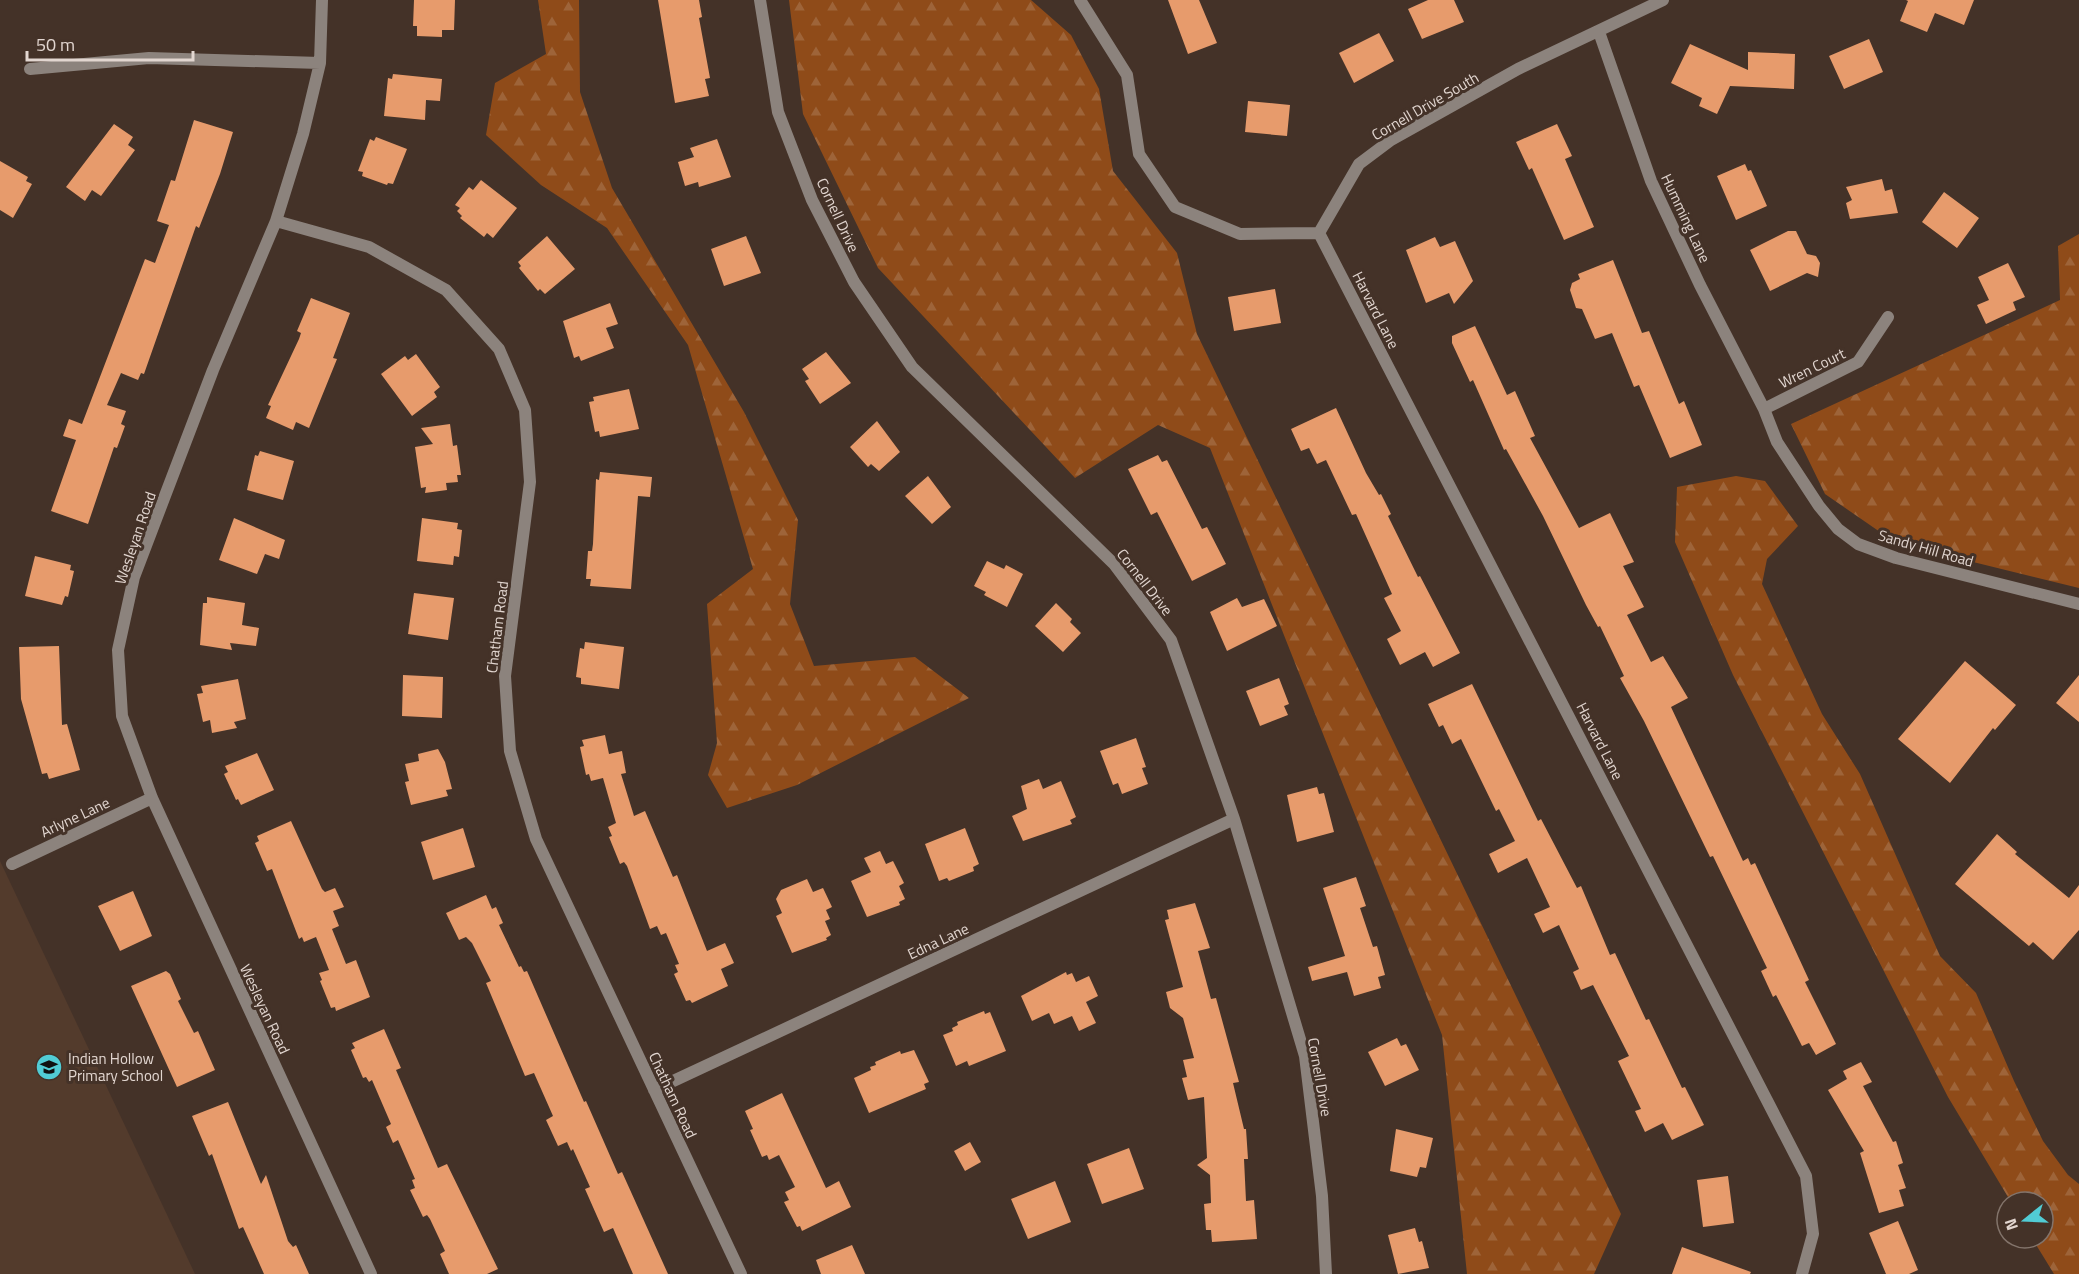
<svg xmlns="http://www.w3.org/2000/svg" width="2079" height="1274" font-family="'Titillium Web',sans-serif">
<defs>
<pattern id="forest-firs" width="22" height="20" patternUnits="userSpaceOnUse" patternTransform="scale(1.5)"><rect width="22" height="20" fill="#8f4b19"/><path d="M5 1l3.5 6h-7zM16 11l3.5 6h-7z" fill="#9e6439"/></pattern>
</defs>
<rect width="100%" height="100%" fill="#443228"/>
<path fill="#533b2c" d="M0,861L195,1274H0Z"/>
<path fill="url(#forest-firs)" d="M538,0H579L580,92L612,188L744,412L798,520L790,604L814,666L915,657L969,698L797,785L727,808L708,775L717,743L707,604L753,569L688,345L607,228L541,185L486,135L495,83L546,54Z
M789,0H1031L1071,35L1099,89L1113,171L1177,253L1197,334L1621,1214L1594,1274H1467L1442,1035L1210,448L1158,425L1075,478L878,268L803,114Z
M2079,234V588L1896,543L1825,494L1791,424L2060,300L2058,246Z
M1736,476L1765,481L1798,526L1767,559L1762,584L1822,714L1860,774L1940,956L1976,993L2014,1081L2043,1141L2068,1175L2079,1184V1274H2054L2032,1238H2043V1202H2011L1948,1097L1733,675L1675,542L1677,487Z"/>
<path fill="#e79b6c" d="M414,0H455L454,30H442V37L417,36V26H413Z
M658,0H699L702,17L699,18L710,78L705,79L709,96L675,103Z
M1168,0H1199L1217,43L1188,54Z
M1428,0H1454L1464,22L1422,39L1408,9Z
M1906,0H1974L1964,25L1935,13L1927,32L1900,21L1908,1Z
M1379,33L1394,61L1354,83L1339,53Z
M1869,39L1883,72L1844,89L1829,56Z
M1690,44L1748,70V52L1795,54L1794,89L1730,86L1717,114L1699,106L1702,98L1671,83Z
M393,74L442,79L440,101L426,100L425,120L384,116L388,78L392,79Z
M1248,101L1290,105L1287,136L1245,132Z
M194,120L233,132L220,174L199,228L196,226L144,374L141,373L138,380L121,373L107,405L126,411L121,424L125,426L117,448L114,447L88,524L51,511L76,440L63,436L69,419L82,424L145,259L155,263L169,225L157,221L171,180L175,181Z
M114,124L133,137L128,145L135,150L101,196L92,190L85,201L66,187Z
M1557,124L1572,156L1565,159L1594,227L1564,240L1532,168L1529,170L1516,142Z
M376,137L407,149L393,184L388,183L387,185L362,176L363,172L358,171L370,139L374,141Z
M717,139L731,177L699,187L698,182L685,186L678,162L694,157L690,148Z
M0,161L28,177L26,181L32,184L13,218L0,210Z
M1745,164L1748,171L1751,170L1767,206L1736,220L1717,176Z
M1882,179L1885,191L1892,189L1898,213L1850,219L1846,203L1852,200L1846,187Z
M481,180L517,208L493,238L487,233L484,237L460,218L462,216L457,211L460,208L455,205L469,187L473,190Z
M1944,192L1979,218L1957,248L1922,222Z
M1788,231H1796L1807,254L1816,256L1820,263L1818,277L1807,273L1770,291L1750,250Z
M547,236L575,269L545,294L540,289L538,291L519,268L521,266L518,262Z
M746,236L761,273L724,286L711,249Z
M1435,237L1440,247L1455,241L1473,281L1454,304L1449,293L1426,303L1406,250Z
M1613,260L1642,333L1649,331L1679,404L1684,401L1702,445L1670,458L1639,385L1634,387L1612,333L1595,339L1582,309L1576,308L1570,290L1572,283L1580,279L1578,274Z
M2008,263L2025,297L2013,302L2016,310L1986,324L1977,305L1989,300L1978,277Z
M1275,289L1281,323L1234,331L1228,297Z
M311,298L350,313L333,358L337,359L309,428L296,422L293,430L266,418L271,406L268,405L299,339L301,333L297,331Z
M610,303L618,324L606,328L614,348L581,361L579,356L574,358L563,321Z
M1475,326L1507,395L1515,391L1535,436L1530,438L1579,528L1610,513L1634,562L1623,566L1644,607L1627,615L1651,662L1663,656L1688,698L1671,707L1743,861L1748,858L1751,865L1755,863L1809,980L1805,982L1836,1044L1816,1055L1809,1043L1802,1046L1776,995L1773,997L1761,971L1767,968L1713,856L1710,857L1644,721L1620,678L1624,676L1600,626L1598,627L1586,605L1543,516L1506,449L1504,450L1473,380L1470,382L1452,343V336Z
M826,352L851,383L820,404L805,381L809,379L802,369Z
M416,354L440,387L434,392L437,397L412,416L381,374L405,356L408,360Z
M629,389L639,429L600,437L599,431L595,432L589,402L594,401L593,397Z
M1336,408L1366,473L1379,495L1381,494L1391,514L1388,516L1418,577L1420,576L1460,653L1433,667L1425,652L1400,665L1387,639L1401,631L1384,598L1392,594L1356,514L1352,515L1326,460L1317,464L1309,448L1301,451L1291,429Z
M877,421L900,452L879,471L871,464L868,467L850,447Z
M450,424L453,446L457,445L461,475H457L458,482L446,483L447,490L425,493L426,487L421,488L415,447L433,444L421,428Z
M260,451L294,461L283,500L247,490L255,455L258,456Z
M1158,455L1162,462L1167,460L1202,529L1207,527L1226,564L1192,581L1157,512L1151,515L1128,469Z
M600,472L652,477L650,497L638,496L631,589L590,586L591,579H586L588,551H592L593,544L596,479L599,480Z
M928,476L951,507L932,524L905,496Z
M234,518L285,540L279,559L265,554L257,574L219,560Z
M422,518L458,523L457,529L462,530L459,557L454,556L453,565L417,561Z
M35,556L71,565L70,570L74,571L68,597L65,596L62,605L25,596Z
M987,561L1004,569L1006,565L1023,574L1007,607L984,595L986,592L974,586Z
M414,593L454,598L448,640L408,634Z
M207,597L245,603L242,625L259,628L256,646L230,643L232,650L200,645L203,603H207Z
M1237,598L1242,607L1264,599L1277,626L1227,651L1210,612Z
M1056,603L1072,619L1070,622L1081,633L1063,652L1035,626Z
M585,642L624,647L619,689L581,684V678L576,677L580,648L584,649Z
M59,646L62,725L67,724L80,770L49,779L47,773L42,774L21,699L19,647Z
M1965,661L2016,705L1995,730L1993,728L1950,783L1898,739Z
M403,675L443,677L442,718L402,716Z
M2079,675V722L2056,703Z
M1279,678L1289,704L1284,706L1288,715L1260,726L1246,691Z
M238,679L246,719L234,722L237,728L212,733L210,720L203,722L197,694L203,693L201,686Z
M1472,684L1538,821L1541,819L1577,888L1581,886L1610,955L1615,953L1646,1020L1649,1019L1682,1088L1685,1087L1704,1125L1672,1140L1663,1123L1645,1132L1635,1111L1641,1109L1618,1061L1629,1056L1593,985L1581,990L1573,972L1579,969L1559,925L1543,933L1534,914L1550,907L1527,858L1498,873L1489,854L1515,841L1499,809L1496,811L1461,739L1452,744L1443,725L1439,727L1428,704Z
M605,735L609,754L622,751L626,773L621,774L634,816L645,811L673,877L677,875L707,951L725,943L734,963L721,969L728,986L692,1003L690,1000L686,1001L674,974L678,972L675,965L679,964L666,933L661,935L657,926L650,929L627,866L624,862L620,864L609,837L612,836L608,827L616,823L603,778L591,781L589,774L586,775L580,747L584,746L582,740Z
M1136,738L1146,767L1142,768L1148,784L1122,794L1118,783L1113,785L1100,751Z
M438,749L445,762L452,789L446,790L448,796L411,805L405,782L409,781L405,764L419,761L418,754Z
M257,753L274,790L241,805L238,799L236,800L224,774L228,772L225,766Z
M1039,779L1043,789L1061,781L1076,817L1070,820L1072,824L1023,841L1012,816L1027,809L1021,786Z
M1317,787L1319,794L1324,793L1334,832L1297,842L1287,795Z
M291,821L322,889L325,892L335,888L344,907L333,911L339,926L332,929L346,964L356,960L370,997L336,1011L335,1007L331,1008L320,981L322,980L319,973L329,970L316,937L304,942L302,937L299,939L272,869L267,871L255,843L259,841L257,836Z
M463,828L475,867L433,880L421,842Z
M965,828L979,864L973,867L974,871L949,881L947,878L939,881L925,844Z
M1997,834L2017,852L2015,854L2069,898L2079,885V930L2053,960L2033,942L2029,946L1955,884Z
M880,851L886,864L893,861L904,883L899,886L905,899L899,902L900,905L867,917L851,881L871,872L864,858Z
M1356,877L1366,906L1360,908L1373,947L1377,946L1385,975L1378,977L1381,988L1354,996L1347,972L1312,981L1308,967L1345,956L1323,888Z
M807,879L813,892L823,888L832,907L826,910L830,919L825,921L831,935L826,938L827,940L792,953L776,916L782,913L776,899L781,890Z
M133,891L152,936L120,951L98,906Z
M486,895L492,909L496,907L503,923L499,925L519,967L521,966L524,972L527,971L584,1102L586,1101L618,1174L622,1172L668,1274H633L613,1228L604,1232L585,1189L590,1187L573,1149L571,1151L567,1142L558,1146L546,1120L553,1116L534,1073L525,1076L486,983L491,981L472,943L466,937L459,940L446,913Z
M1195,903L1210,948L1198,951L1211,999L1216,998L1239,1082L1233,1083L1244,1129H1246L1248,1159H1244L1246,1201L1254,1200L1257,1239L1212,1242L1211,1230H1206L1204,1204L1211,1203L1210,1175L1197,1165L1207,1158L1204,1097L1188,1100L1182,1078L1187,1077L1183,1060L1194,1058L1183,1018L1170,1008L1166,992L1183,987L1165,920L1169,919L1167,910Z
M166,971L170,974L181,999L178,1001L194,1033L198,1031L215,1070L177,1087L131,986Z
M1066,972L1067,975L1072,973L1076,982L1089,976L1098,996L1086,1002L1096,1023L1079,1031L1072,1016L1054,1024L1049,1013L1032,1021L1021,996Z
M984,1011L985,1014L990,1012L1006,1051L969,1066L967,1061L956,1066L943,1035L953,1031L952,1028L958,1025L957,1022Z
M384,1029L401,1068L396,1070L438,1168L447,1164L498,1269L487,1274H449L440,1254L445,1251L430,1219L427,1215L423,1217L410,1190L415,1188L412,1180L415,1179L398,1140L393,1143L386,1127L391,1124L372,1080L369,1082L366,1077L363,1078L351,1050L355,1048L352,1043Z
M1397,1038L1401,1046L1406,1044L1419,1070L1385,1086L1368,1052Z
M914,1050L929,1082L924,1084L926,1089L869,1113L854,1078L871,1070L870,1067L876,1065L875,1062L900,1051L901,1054Z
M1861,1062L1872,1082L1863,1086L1893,1142L1896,1141L1903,1163L1898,1165L1906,1188L1899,1190L1904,1206L1879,1213L1860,1153L1864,1151L1828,1090L1847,1079L1843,1071Z
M782,1093L826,1188L839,1181L851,1207L802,1231L800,1226L797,1227L784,1202L789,1200L785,1192L795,1187L779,1155L769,1160L767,1155L762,1157L750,1130L753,1129L745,1111Z
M228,1102L261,1184L266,1175L288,1241L293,1247L296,1245L309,1274H264L243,1227L239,1229L212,1154L209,1156L192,1116Z
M1396,1129L1433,1138L1426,1168L1420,1167L1417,1177L1390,1171Z
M970,1142L981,1162L965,1171L954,1151Z
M1129,1148L1144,1189L1102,1204L1087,1164Z
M1728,1176L1734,1223L1703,1227L1697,1180Z
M1055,1181L1071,1222L1028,1239L1011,1199Z
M1898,1221L1918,1270L1909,1274H1886L1869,1233Z
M1415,1228L1419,1242L1422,1241L1429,1268L1398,1274L1388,1235Z
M852,1245L865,1274H821L816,1260Z
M1682,1247L1751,1272L1750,1274H1672Z"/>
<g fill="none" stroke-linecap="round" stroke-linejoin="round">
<path stroke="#8c837d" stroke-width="12" d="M322,0L320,63L303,134L276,221L213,370L134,577L118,650L122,716L152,798L371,1274
M760,0L778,112L812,200L854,282L912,367L1114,564L1171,640L1234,819L1305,1056L1322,1196L1326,1274
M1080,0L1127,75L1139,154L1175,207L1240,234L1319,233
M1599,32L1651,181L1700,285L1764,409L1777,442L1819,506L1838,529L1858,544L1896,558L2079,604
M30,69L149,58L320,63
M276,221L369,247L446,290L499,349L525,410L530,482L505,676L510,751L536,839L741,1274
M1319,233L1806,1176L1813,1234L1802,1274
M1319,233L1359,164L1391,140L1518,69L1663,0
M1764,409L1858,362L1888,317
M12,864L152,798
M654,1090L1234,819"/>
</g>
<defs>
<symbol id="school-disc" viewBox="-11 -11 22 22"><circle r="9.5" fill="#51ccd5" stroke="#443228"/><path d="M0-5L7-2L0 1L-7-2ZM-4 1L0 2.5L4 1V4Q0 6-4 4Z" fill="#111"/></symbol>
</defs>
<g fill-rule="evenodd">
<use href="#school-disc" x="34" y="1052" width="30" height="30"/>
</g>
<g text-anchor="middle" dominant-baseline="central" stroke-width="6" stroke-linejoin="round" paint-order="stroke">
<g font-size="15" fill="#e2d6d0" stroke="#443228">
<text transform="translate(1425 106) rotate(-30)">Cornell Drive South</text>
<text transform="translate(838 215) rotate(65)">Cornell Drive</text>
<text transform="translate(1686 218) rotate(65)">Humming Lane</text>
<text transform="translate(1376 310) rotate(63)">Harvard Lane</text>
<text transform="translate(1812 368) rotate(-26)">Wren Court</text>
<text transform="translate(135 538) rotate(-71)">Wesleyan Road</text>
<text transform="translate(1926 548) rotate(16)">Sandy Hill Road</text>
<text transform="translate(1145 582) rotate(52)">Cornell Drive</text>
<text transform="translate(497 627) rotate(-83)">Chatham Road</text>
<text transform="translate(1600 741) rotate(63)">Harvard Lane</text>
<text transform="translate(75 817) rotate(-25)">Arlyne Lane</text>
<text transform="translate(938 941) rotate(-25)">Edna Lane</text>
<text transform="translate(265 1009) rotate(65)">Wesleyan Road</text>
<text transform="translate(1320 1077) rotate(80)">Cornell Drive</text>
<text transform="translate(673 1095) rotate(65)">Chatham Road</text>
</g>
<g font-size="15" fill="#e2d6d0" stroke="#443228" text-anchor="start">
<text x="68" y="1058">Indian Hollow<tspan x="68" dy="17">Primary School</tspan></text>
</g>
</g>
<g transform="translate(2025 1220) rotate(252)"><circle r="28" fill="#443228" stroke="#83746b" stroke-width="1.5"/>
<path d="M0-4.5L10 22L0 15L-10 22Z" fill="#51ccd5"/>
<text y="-9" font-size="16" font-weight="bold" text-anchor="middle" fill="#e2d6d0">N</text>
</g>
<path d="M27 51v9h166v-9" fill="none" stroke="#e2d6d0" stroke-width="3"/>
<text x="36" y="51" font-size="18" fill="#e2d6d0" stroke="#443228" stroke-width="4.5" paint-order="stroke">50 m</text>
</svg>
